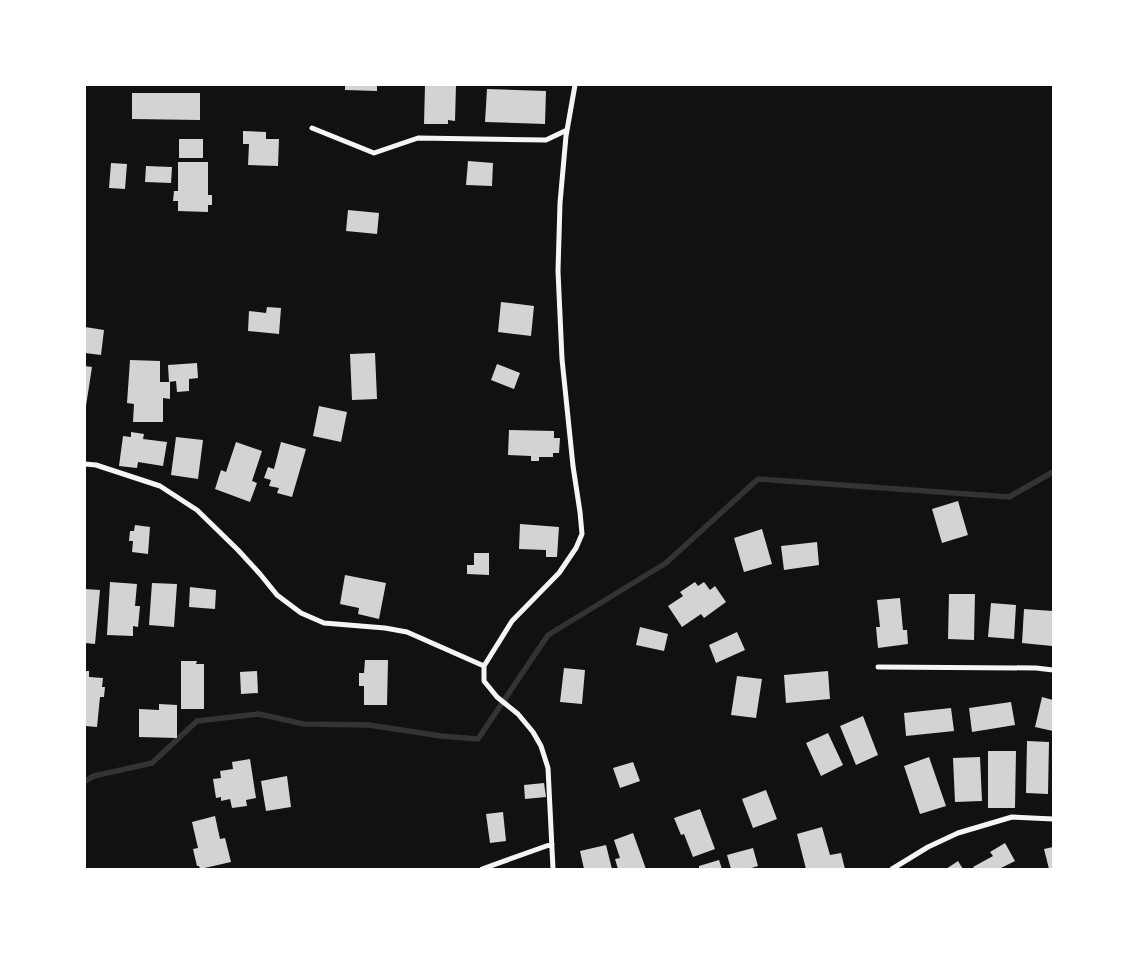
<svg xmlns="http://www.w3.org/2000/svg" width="1138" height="954" font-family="Jost,sans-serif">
<rect width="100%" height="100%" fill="#111"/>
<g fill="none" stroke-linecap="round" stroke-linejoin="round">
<path stroke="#333" stroke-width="5.5" d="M85,781L94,776L152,763L197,721L259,714L304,724L369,725L441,736L478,739L548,635L666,563L758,479L1009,497L1053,472"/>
</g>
<path fill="#d3d3d3" d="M345,85H377V91L345,90Z
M425,85H456L455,121L448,120V124H424Z
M487,89L546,91L545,124L485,122Z
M132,93H200V120L132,119Z
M243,131L266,132V139H279L278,166L248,165L249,144H243Z
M179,139H203V158H179Z
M468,161L493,163L492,186L466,185Z
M178,162H208V195H212V205H208V212L178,211V201H173L174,191H178Z
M111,163L127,164L125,189L109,188Z
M146,166L172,167L171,183L145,182Z
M348,210L379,213L377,234L346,231Z
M501,302L534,306L531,336L498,332Z
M267,307L281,308L279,334L248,331L249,311L266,313Z
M85,327L104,330L101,355L85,353Z
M375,353L377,399L352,400L350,354Z
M130,360L160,361V382H170V399L163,398V422H133L134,404L127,403Z
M197,363L198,378L189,379V391L177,392L176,381L169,382L168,365Z
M497,364L520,373L514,389L491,380Z
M85,366L92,367L86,406H85Z
M319,406L347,412L341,442L313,436Z
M509,430L554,431V438H560L559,453H553V457H539V461H531V456L508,455Z
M131,432L144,434L143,439L167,442L163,466L138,462L137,468L119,466L123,436L131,437Z
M176,437L203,440L198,479L171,475Z
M236,442L262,451L252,481L257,483L250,502L215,489L221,470L226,472Z
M281,442L306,449L292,497L277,493L279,488L269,486L271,480L264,478L268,467L274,469Z
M958,501L968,535L942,543L932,509Z
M520,524L559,527L557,557H546V550L519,549Z
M135,525L150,527L148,554L132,552L133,541H129L130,531H134Z
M762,529L772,564L744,572L734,538Z
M817,542L819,565L784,570L781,546Z
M474,553H489V575L467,574V565H474Z
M345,575L386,583L379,619L358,614L359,608L340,604Z
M110,582L137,584L135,606H140L138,627L133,626V636L107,635Z
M695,582L698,586L704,582L710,590L715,586L726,602L704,618L701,614L682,627L668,606L683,596L680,592Z
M152,583L177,584L174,627L149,625Z
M190,587L216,590L215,609L189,607Z
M85,589L100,590L95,644L85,643Z
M949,594H975L974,640L948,639Z
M900,598L903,630H907L908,644L878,648L876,627H880L877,600Z
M991,603L1016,605L1014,639L988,637Z
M1024,609L1053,611L1052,646L1022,643Z
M640,627L668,634L664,651L636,645Z
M737,632L745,650L716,663L709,645Z
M365,660H388L387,705H364V686H359V673H364Z
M181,661H197L196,664H204V709H181Z
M564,668L585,670L582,704L560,702Z
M85,671H89V677L103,678L102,687H105L104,697H100L97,727L85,726Z
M257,671L258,693L241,694L240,672Z
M828,671L830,699L786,703L784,675Z
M737,676L762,679L756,718L731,715Z
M1042,697L1053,700V731L1035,727Z
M1011,702L1015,725L972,732L969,708Z
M159,704L177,705V738L139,737V709L159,710Z
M951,708L954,731L906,736L904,713Z
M863,716L878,755L856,765L840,726Z
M828,733L843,765L821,776L806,743Z
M1027,741L1049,742L1048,794L1026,793Z
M988,751H1016L1015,808H988Z
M929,757L946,806L920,814L904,766Z
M980,757L982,801L955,802L953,758Z
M250,759L256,798L246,800L247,806L232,808L230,799L221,801V797L216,798L213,779L221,778L220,771L233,769L232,762Z
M633,762L640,781L620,788L613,768Z
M287,776L291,807L266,811L261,781Z
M544,783L546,797L525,799L524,785Z
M766,790L777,819L753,828L742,799Z
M700,809L715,849L693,857L684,834L681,835L674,818Z
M503,812L506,841L490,843L486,814Z
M215,816L220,839L225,838L231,862L200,869L199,866H197L193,849L198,848L192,822Z
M822,827L830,855L841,853L845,869H806L797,834Z
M633,833L646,869H618L615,859L620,858L614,840Z
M1005,843L1015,861L999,869H974L973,867L993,856L990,852Z
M606,845L612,869H584L580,851Z
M1053,847V869H1049L1044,849Z
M753,848L758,866L748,869H731L727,855Z
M719,860L722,869H699V866Z
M958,861L963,869H946Z"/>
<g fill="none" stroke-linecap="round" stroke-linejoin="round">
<path stroke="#f5f5f5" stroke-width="5" d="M312,128L374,153L418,138L546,140L567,130
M85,464L96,465L160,486L197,510L238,550L260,574L277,595L301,613L324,623L385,628L407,632L484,666
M878,667L1036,668L1053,670
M482,869L552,844
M553,869L548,768L541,746L533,732L518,714L497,697L484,681V666L512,621L559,573L576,548L582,534L580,512L573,466L562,359L558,271L560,203L566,136L575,85
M892,869L928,847L958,833L1012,817L1053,819"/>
</g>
<rect width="1138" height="954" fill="none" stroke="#ffffff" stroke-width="172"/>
</svg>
